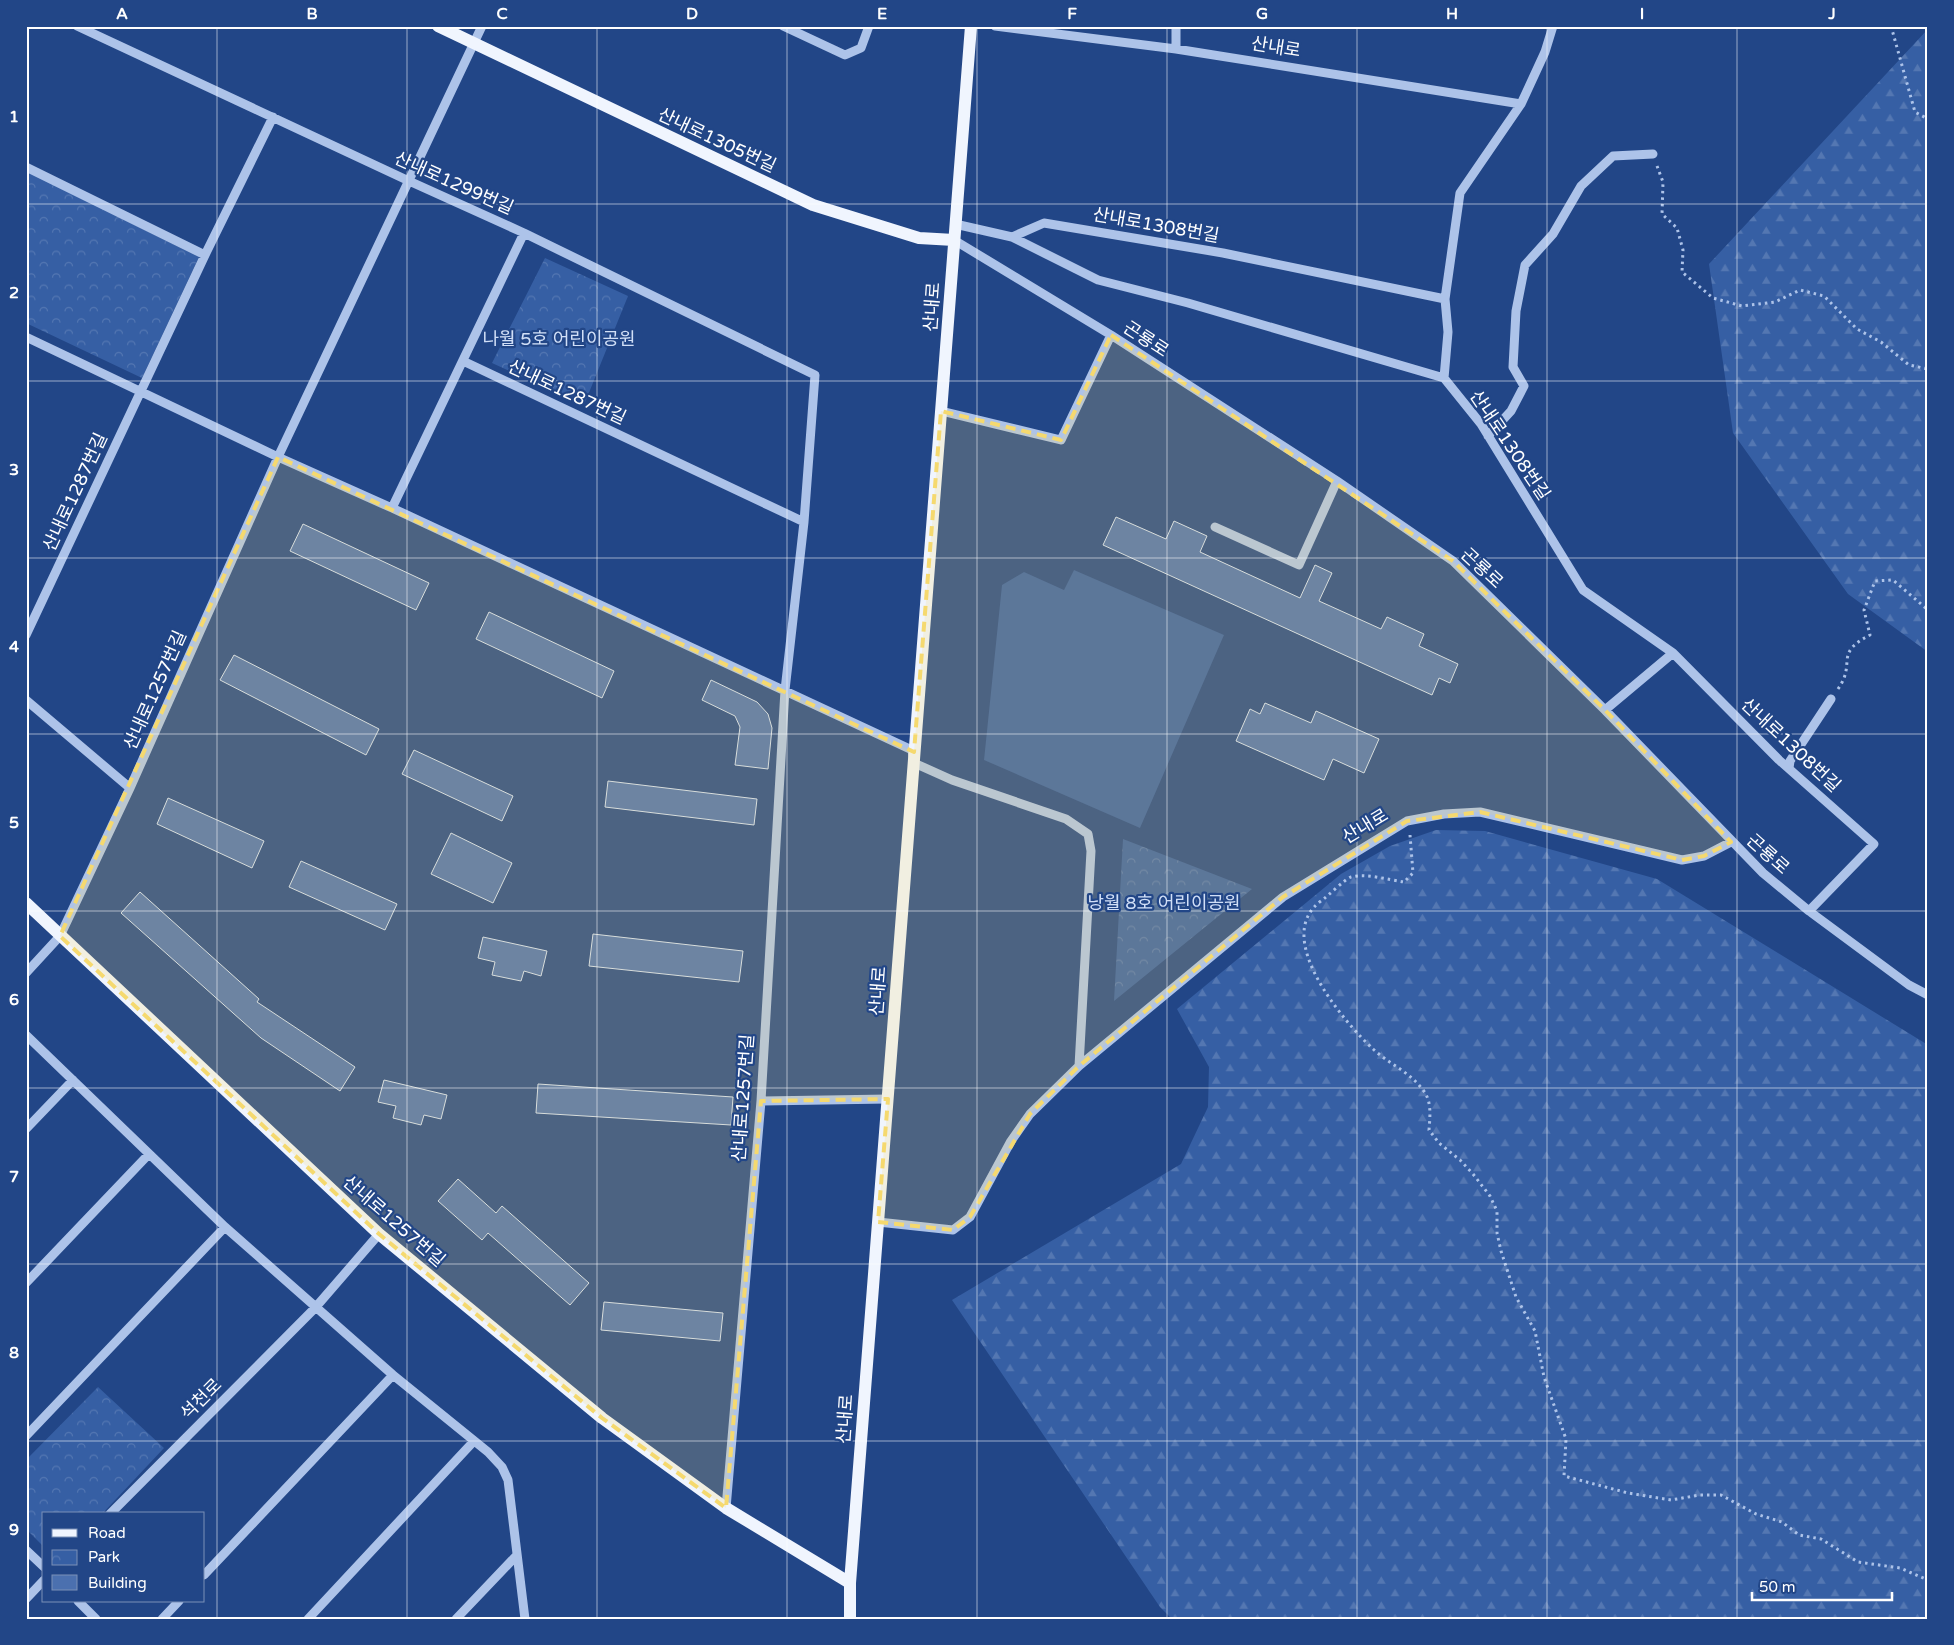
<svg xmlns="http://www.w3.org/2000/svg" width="1954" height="1645" font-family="'Varela Round','Noto Sans KR',sans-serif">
<defs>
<pattern id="forest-firs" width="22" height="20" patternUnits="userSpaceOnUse" patternTransform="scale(1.25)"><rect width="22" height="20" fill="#365fa4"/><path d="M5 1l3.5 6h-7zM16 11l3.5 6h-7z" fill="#5477b2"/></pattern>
<pattern id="park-crowns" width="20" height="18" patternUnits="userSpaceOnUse" patternTransform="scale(1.25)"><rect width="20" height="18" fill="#365fa4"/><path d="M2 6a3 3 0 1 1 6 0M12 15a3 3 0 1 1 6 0" fill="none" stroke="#5477b2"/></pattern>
</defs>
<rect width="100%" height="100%" fill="#224687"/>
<path fill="url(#forest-firs)" d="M1928,29V652L1848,594L1733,433L1709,264Z
M1436,830L1485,831L1657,879L1928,1045V1619H1172L1160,1607L952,1300L1181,1164L1208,1107L1209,1067L1177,1009L1341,874L1390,846Z"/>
<path fill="url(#park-crowns)" d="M26,171L199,257L142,378L26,323Z
M545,258L628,296L584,405L492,363Z
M1123,839L1252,889L1114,1001Z
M98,1387L164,1448L102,1514H44V1547L26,1529V1460Z"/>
<path fill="#365fa4" d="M1074,570L1224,635L1140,828L984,760L1002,585L1024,572L1064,590Z"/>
<path fill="#4b70af" stroke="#d1dff7" d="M1116,517L1166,539L1174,521L1207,536L1200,552L1300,598L1315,565L1332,573L1319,601L1381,629L1387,617L1424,634L1419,646L1458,664L1450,683L1439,678L1432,695L1103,545Z
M303,524L429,583L416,610L290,551Z
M489,612L614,671L602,698L476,639Z
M234,655L379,729L366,755L220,680Z
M711,680L757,702L768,714L772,728L768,769L735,765L740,727L735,716L702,700Z
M1265,703L1311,723L1316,711L1379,739L1364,773L1333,759L1324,780L1236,741L1250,709L1260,714Z
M414,750L513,796L502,821L402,774Z
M608,781L757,799L754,825L605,807Z
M168,798L264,841L252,868L157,824Z
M451,833L512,863L493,903L431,874Z
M301,861L397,904L385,930L289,887Z
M140,892L259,999L257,1002L355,1067L340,1091L261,1038L121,913Z
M593,934L743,951L739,982L589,966Z
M483,937L547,951L541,976L524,971L521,981L492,975L495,962L478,958Z
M384,1080L447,1095L441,1119L424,1115L421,1125L393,1118L396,1106L378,1102Z
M538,1084L733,1097L731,1125L536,1113Z
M458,1179L496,1213L502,1206L589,1283L570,1305L488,1233L482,1240L438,1201Z
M604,1302L723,1313L720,1341L601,1330Z"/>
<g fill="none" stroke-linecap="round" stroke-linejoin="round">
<path stroke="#adc3e9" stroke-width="3" stroke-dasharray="2.5 4" stroke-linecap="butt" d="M1891,26L1915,112L1928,119
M1657,166L1663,182L1662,214L1677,228L1683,250L1682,272L1713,298L1742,306L1775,302L1800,290L1824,296L1857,329L1881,342L1909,365L1928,369
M1838,689C1857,662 1833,654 1870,635L1864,610L1875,581L1893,580L1928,610
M1410,835L1413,873L1404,882C1389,880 1366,873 1351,877C1345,879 1328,896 1321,901C1271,937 1344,1022 1373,1049C1389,1064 1410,1072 1423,1090C1432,1101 1430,1116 1429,1130L1439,1143L1460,1160L1473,1174L1490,1196L1497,1211V1233L1501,1251L1516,1297L1535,1331L1544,1377L1566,1439L1564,1476L1628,1493L1671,1500L1700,1495H1721L1756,1514L1782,1522L1799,1535L1821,1539L1858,1562L1900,1568L1928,1580"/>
<path stroke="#adc3e9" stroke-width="9" d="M77,26L409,181L524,233L815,375L804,522L785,690L761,1101L726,1508
M783,26L845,55L861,48L869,26
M995,26L1176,49L1521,104
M1176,49V26
M26,167L205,255
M955,224L1012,237L1098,280L1188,303L1444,378L1481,424L1583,590L1673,653L1779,760L1874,844L1809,911
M1012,237L1044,223L1223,253L1445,299
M954,240L1111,335L1337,481L1453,561L1605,710L1763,873L1809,911L1909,985L1928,995
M26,337L278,457L392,508L912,750L914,763L952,780L1066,819L1088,834L1091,851L1079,1066
M463,361L804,522
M1444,378L1448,332L1445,299L1460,193L1521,104L1545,52L1553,26
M941,411L1061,440L1111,335
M1488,436L1511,411L1524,386L1513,367L1516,311L1525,265L1553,234L1581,186L1613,156L1653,154
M392,508L524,233
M1215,527L1299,565L1337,481
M26,635L205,255L273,117
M26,700L130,788
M1605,710L1673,653
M1789,768L1790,761L1831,699
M26,973L60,936L130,788L278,457L482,26
M26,1035L225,1227L393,1375L488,1452L502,1467L508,1480L525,1619
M761,1101L888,1099
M26,1129L73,1080
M878,1222L953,1230L970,1217L1011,1141L1030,1114L1079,1066L1283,897L1407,821L1444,814L1480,812L1682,860L1704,856L1731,842
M26,1283L149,1154
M26,1436L225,1227
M110,1514L315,1308L379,1234
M26,1550L44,1567
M204,1575L393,1375
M26,1599L44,1580
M78,1601L96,1619
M162,1619L179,1601
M308,1619L474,1441
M456,1619L517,1555"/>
<path stroke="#f0f5fe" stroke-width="12" d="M438,26L813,205L919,238L954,240
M26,903L379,1234L602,1418L726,1508L850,1583
M850,1619V1583L971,26"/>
</g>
<path fill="#f5d96f" fill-opacity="0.2" stroke="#f5d96f" stroke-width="4" stroke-dasharray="10 6" stroke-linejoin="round" d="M1111,335L1453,561L1605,710L1731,842L1704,856L1682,860L1480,812L1407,821L1283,897L1079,1066L1030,1114L970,1217L953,1230L878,1222L888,1099L761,1101L726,1508L602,1418L379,1234L60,936L278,457L914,752L941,411L1061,440Z"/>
<path fill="none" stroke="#fff" stroke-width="1" stroke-opacity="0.55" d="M217,26V1619M407,26V1619M597,26V1619M787,26V1619M977,26V1619M1167,26V1619M1357,26V1619M1547,26V1619M1737,26V1619M26,204H1928M26,381H1928M26,558H1928M26,734H1928M26,911H1928M26,1088H1928M26,1264H1928M26,1441H1928"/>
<g text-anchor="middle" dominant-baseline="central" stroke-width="4.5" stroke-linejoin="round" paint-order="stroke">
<g font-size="18" fill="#fff" stroke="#224687">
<text transform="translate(1276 47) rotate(9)">산내로</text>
<text transform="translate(717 140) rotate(25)">산내로1305번길</text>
<text transform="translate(454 183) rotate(24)">산내로1299번길</text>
<text transform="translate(1156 225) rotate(10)">산내로1308번길</text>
<text transform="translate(932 307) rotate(-86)">산내로</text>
<text transform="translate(1146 339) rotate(33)">곤룡로</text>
<text transform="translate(567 392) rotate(25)">산내로1287번길</text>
<text transform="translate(1510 445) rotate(56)">산내로1308번길</text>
<text transform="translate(75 492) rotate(-65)">산내로1287번길</text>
<text transform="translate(1482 568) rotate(43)">곤룡로</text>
<text transform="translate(155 690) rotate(-66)">산내로1257번길</text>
<text transform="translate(1791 745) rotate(43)">산내로1308번길</text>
<text transform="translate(1365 826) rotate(-31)">산내로</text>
<text transform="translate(1768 854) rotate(42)">곤룡로</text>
<text transform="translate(878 991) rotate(-86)">산내로</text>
<text transform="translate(743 1098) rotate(-86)">산내로1257번길</text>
<text transform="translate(394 1221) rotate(41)">산내로1257번길</text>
<text transform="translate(201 1399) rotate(-45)">석천로</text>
<text transform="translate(845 1419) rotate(-86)">산내로</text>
</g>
<g font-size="18" fill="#d1dff7" stroke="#224687">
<text x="559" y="339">나월 5호 어린이공원</text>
<text x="1164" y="903">낭월 8호 어린이공원</text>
</g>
</g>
<rect width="1954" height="1645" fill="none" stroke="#224687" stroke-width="55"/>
<rect x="42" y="1512" width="162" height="90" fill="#224687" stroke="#7a90b7"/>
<rect x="52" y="1529" width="25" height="8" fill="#f0f5fe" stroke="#7a90b7"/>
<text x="88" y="1538" font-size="15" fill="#ffffff">Road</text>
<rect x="52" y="1550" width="25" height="15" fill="url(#park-crowns)" stroke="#7a90b7"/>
<text x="88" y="1562" font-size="15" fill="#ffffff">Park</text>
<rect x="52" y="1575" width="25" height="15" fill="#4b70af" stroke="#7a90b7"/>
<text x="88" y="1588" font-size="15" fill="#ffffff">Building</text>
<path d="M1752 1592v8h140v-8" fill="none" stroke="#ffffff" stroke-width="2.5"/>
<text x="1759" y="1592" font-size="15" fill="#ffffff" stroke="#224687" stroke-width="4" paint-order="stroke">50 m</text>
<rect x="28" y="28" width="1898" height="1590" fill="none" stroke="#fff" stroke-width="2"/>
<g font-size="16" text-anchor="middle" font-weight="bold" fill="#fff">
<text x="122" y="19">A</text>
<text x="312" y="19">B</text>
<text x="502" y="19">C</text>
<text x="692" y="19">D</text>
<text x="882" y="19">E</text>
<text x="1072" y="19">F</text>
<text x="1262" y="19">G</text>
<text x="1452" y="19">H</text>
<text x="1642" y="19">I</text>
<text x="1832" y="19">J</text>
<text x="14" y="122">1</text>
<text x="14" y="298">2</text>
<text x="14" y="475">3</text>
<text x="14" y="652">4</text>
<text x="14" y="828">5</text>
<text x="14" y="1005">6</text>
<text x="14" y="1182">7</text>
<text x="14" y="1358">8</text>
<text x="14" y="1535">9</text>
</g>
</svg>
